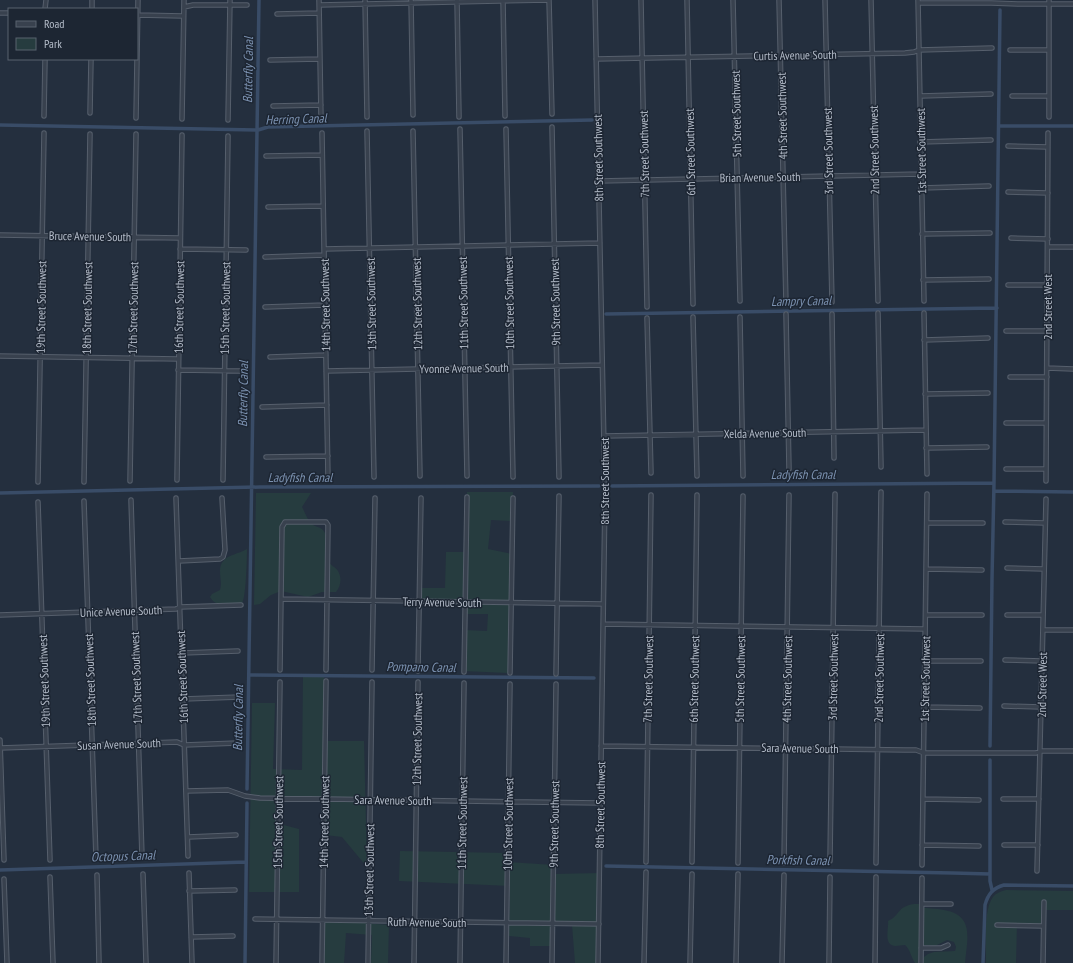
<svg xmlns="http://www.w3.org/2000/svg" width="1073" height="963" font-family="'PT Sans Narrow',sans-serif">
<rect width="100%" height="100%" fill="#242f3e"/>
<path fill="#263c3f" d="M467,492H513L512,521L491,520L488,549L513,554L508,673L463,671L464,630L487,631L488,614H466V602L418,601L419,588H445L446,552H465Z
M256,493H311L302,507C305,512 307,519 311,523C315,528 322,526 325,533C329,541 325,552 328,560C330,566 336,567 338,571C342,578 341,586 336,592H322L308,597L281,591L271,595L260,604L254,605Z
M247,549C247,557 246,599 242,603C237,606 231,604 226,604C218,604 214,604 210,597L212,594L220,590C222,583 220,578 220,571C220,555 237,555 247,549Z
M303,674H324L325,741H364L367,867L342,837L325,835V801L277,800L276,823L299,829V892H249L252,703H275L273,769L302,770Z
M400,851L508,853V862L554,865V874L600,873L598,963H575L572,925L552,924L550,946H530V938L509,936L510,886L399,881Z
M1006,890L1073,891V910H1044L1042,928L1017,924L1016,963H986C986,946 983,910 993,897C996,893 1001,891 1006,890Z
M914,904H919V907C928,909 936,908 944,910C975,915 967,940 965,963H923L924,957L928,954L934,952L955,951L956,947L954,942L947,940L935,946L925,945L919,948L918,963H915C911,957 910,949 905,945C902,945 898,946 895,946C883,945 889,928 888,921C901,915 896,907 914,904Z
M324,920L389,925L388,963H371L372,935L346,933L344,963H322Z"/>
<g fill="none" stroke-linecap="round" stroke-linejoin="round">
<path stroke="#394c67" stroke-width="3.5" d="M0,125L258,130L268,127L592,120
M999,126H1073
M606,314L997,308
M612,486L994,483
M994,491L1073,492
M0,493L260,487L599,486
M249,675L594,678
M990,746L992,579L994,483L1000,10
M990,760V881L992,890
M247,789L259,0
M606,866L953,873L990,874
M0,870L246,862
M245,963L247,803
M983,963L985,905C988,894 993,888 1004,885L1073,886"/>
<defs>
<path id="minor" d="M319,0L321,118
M365,0L367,117
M411,0L413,115
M503,0L505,116
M549,0L552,114
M595,0L605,497L598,963
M641,0L647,307
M687,0L693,304
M733,0L740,301
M779,0L786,304
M825,0L832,302
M871,0L878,301
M918,0L924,301
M457,1L459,117
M918,3H991L1018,4H1073
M319,5L548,0
M184,7L193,5H247
M45,9L46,0
M92,9V0
M0,13H9
M277,14L319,13
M137,15L183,16
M1010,50H1049
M137,59L138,0
M596,59L905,53L914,52L919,50L992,48
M270,60L320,59
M920,96L991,94
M1012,96H1049
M273,106L321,105
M90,113L91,59
M44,116L45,59
M1049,117V0
M136,118L137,59
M182,119L184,0
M228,120L230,0
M552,127L559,477
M460,129L467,476
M506,129L513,477
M367,131L374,477
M413,131L420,476
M322,133L328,478
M920,142L991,140
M1008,146L1048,147
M266,156L322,155
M599,181L921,174
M921,188L989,186
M1008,192L1048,193
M268,207L323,206
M922,234L990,233
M0,235L180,238
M1011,238L1048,239
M1048,247H1073
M180,249L246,250
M324,249L600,243
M265,257L324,255
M923,280L989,279
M1008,285H1047
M265,307L325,305
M878,313L881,467
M924,313L927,474
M786,314L789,469
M832,314L834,458
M693,317L697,476
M740,317L743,476
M647,318L651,473
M1006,331H1047
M924,340L988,338
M0,356L178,359
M270,357L326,355
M1047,368L1073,369
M178,370L242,371
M326,371L602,365
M1010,377H1047
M925,394L988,393
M262,407L327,405
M1006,423H1046
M604,436L926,430
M926,448L987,447
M266,457L328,456
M1006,469H1046
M177,480L182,135
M223,480L228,136
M130,481L136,134
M1046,481L1048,133
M38,482L44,133
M84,482L90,134
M176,498L188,856
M131,500L142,857
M84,501L96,858
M38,502L50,860
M1005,522L1045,523
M927,523H983
M179,561L220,559L223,557L225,550L222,498
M1007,568L1044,569
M926,569L982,570
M281,599L603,604
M0,615L176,609L180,607L241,605
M926,615H982
M1007,615H1043
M603,624L925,629
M1043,630H1073
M182,653L238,651
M1005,660L1042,661
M925,661H981
M280,670L282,527L285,522H326L328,525L326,670
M372,670L375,498
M418,671L421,498
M464,672L467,497
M510,673L513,498
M556,674L559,496
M183,699L240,697
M1004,706L1041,707
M924,707L980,708
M0,740L4,860
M601,746L905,750H916L924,753H1036L1040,751H1073
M0,748L177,742L184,745L238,743
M186,791L228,790L245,796L260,798L600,803
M923,799L979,800
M1003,799H1039
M188,837L236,835
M922,845L979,846
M1004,845H1038
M830,861L835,494
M646,862L651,495
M692,862L697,495
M738,863L743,496
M784,863L789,495
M876,863L881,492
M922,865L927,494
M1037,871L1046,499
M189,873L192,963
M143,874L146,963
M97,875L99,963
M50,877L53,963
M4,879L7,963
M189,891L235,890
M922,904H951
M255,919L599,924
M997,925L1043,926
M191,937L233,936
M921,948H941L948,945
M276,963L280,682
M322,963L326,681
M368,963L372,682
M414,963L418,682
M460,963L464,683
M506,963L510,684
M552,963L556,684
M644,963L646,872
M690,963L692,874
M736,963L738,874
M782,963L784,875
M829,963L830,877
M875,963L876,877
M921,963L922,878
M1043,963L1044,902"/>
</defs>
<use href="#minor" stroke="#565f6c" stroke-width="5.5"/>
<use href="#minor" stroke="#38414e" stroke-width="3.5"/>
</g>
<g text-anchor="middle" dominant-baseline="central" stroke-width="3" stroke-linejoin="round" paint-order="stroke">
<g font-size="12" fill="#b4bcc9" stroke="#1d2633">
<text transform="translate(795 55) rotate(-1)">Curtis Avenue South</text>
<text transform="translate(736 114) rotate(-91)">5th Street Southwest</text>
<text transform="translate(782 116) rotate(-91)">4th Street Southwest</text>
<text transform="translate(874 150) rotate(-91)">2nd Street Southwest</text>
<text transform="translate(828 151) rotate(-91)">3rd Street Southwest</text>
<text transform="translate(921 151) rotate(-91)">1st Street Southwest</text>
<text transform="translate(690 152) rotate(-91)">6th Street Southwest</text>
<text transform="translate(644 154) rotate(-91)">7th Street Southwest</text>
<text transform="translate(598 158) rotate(-91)">8th Street Southwest</text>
<text transform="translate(760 177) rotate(-1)">Brian Avenue South</text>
<text transform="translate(90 236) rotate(1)">Bruce Avenue South</text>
<text transform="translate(555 302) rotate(-91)">9th Street Southwest</text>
<text transform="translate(463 303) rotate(-91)">11th Street Southwest</text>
<text transform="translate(509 303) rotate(-91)">10th Street Southwest</text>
<text transform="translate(371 304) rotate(-91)">13th Street Southwest</text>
<text transform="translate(417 304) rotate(-91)">12th Street Southwest</text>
<text transform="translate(325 305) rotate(-91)">14th Street Southwest</text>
<text transform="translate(41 307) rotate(-89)">19th Street Southwest</text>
<text transform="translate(179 307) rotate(-89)">16th Street Southwest</text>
<text transform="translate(1047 307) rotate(-90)">2nd Street West</text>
<text transform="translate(87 308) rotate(-89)">18th Street Southwest</text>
<text transform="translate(133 308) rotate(-89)">17th Street Southwest</text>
<text transform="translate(225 308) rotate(-89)">15th Street Southwest</text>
<text transform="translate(464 368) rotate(-1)">Yvonne Avenue South</text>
<text transform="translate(765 433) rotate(-1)">Xelda Avenue South</text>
<text transform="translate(604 481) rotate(-90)">8th Street Southwest</text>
<text transform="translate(442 602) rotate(1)">Terry Avenue South</text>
<text transform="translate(121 611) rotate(-2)">Unice Avenue South</text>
<text transform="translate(182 677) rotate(-92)">16th Street Southwest</text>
<text transform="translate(833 677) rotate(-89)">3rd Street Southwest</text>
<text transform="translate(136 678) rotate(-92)">17th Street Southwest</text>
<text transform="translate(879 678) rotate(-89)">2nd Street Southwest</text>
<text transform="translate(648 679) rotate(-89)">7th Street Southwest</text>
<text transform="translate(694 679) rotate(-89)">6th Street Southwest</text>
<text transform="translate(740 679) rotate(-89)">5th Street Southwest</text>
<text transform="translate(787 679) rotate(-89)">4th Street Southwest</text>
<text transform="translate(925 679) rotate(-89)">1st Street Southwest</text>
<text transform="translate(90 680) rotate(-92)">18th Street Southwest</text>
<text transform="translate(44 681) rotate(-92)">19th Street Southwest</text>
<text transform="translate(1042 685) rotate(-89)">2nd Street West</text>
<text transform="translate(417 739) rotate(-89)">12th Street Southwest</text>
<text transform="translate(119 744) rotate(-2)">Susan Avenue South</text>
<text transform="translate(800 748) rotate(1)">Sara Avenue South</text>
<text transform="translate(393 800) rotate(1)">Sara Avenue South</text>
<text transform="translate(600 805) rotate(-89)">8th Street Southwest</text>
<text transform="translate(278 822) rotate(-89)">15th Street Southwest</text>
<text transform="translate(324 822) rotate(-89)">14th Street Southwest</text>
<text transform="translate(462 823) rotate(-89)">11th Street Southwest</text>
<text transform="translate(508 824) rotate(-89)">10th Street Southwest</text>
<text transform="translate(554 824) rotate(-89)">9th Street Southwest</text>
<text transform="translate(369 870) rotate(-89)">13th Street Southwest</text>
<text transform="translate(427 922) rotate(1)">Ruth Avenue South</text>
</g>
<g font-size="13" font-style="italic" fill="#7c92b1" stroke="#1d2633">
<text transform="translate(248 70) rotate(-89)">Butterfly Canal</text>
<text transform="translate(296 119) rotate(-2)">Herring Canal</text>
<text transform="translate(801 301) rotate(-1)">Lampry Canal</text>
<text transform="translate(243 394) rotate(-89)">Butterfly Canal</text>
<text x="803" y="474">Ladyfish Canal</text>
<text x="300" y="477">Ladyfish Canal</text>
<text transform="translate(421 667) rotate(1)">Pompano Canal</text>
<text transform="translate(238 718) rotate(-89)">Butterfly Canal</text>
<text transform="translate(123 856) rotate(-2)">Octopus Canal</text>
<text transform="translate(798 860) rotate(1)">Porkfish Canal</text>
</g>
</g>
<rect x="8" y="8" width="130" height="52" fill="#1d2633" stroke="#59626f"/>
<rect x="16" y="21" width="20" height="6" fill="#38414e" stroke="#59626f"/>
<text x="44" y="28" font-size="12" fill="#b4bcc9">Road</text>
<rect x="16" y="38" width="20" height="12" fill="#263c3f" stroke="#59626f"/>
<text x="44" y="48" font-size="12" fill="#b4bcc9">Park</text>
</svg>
